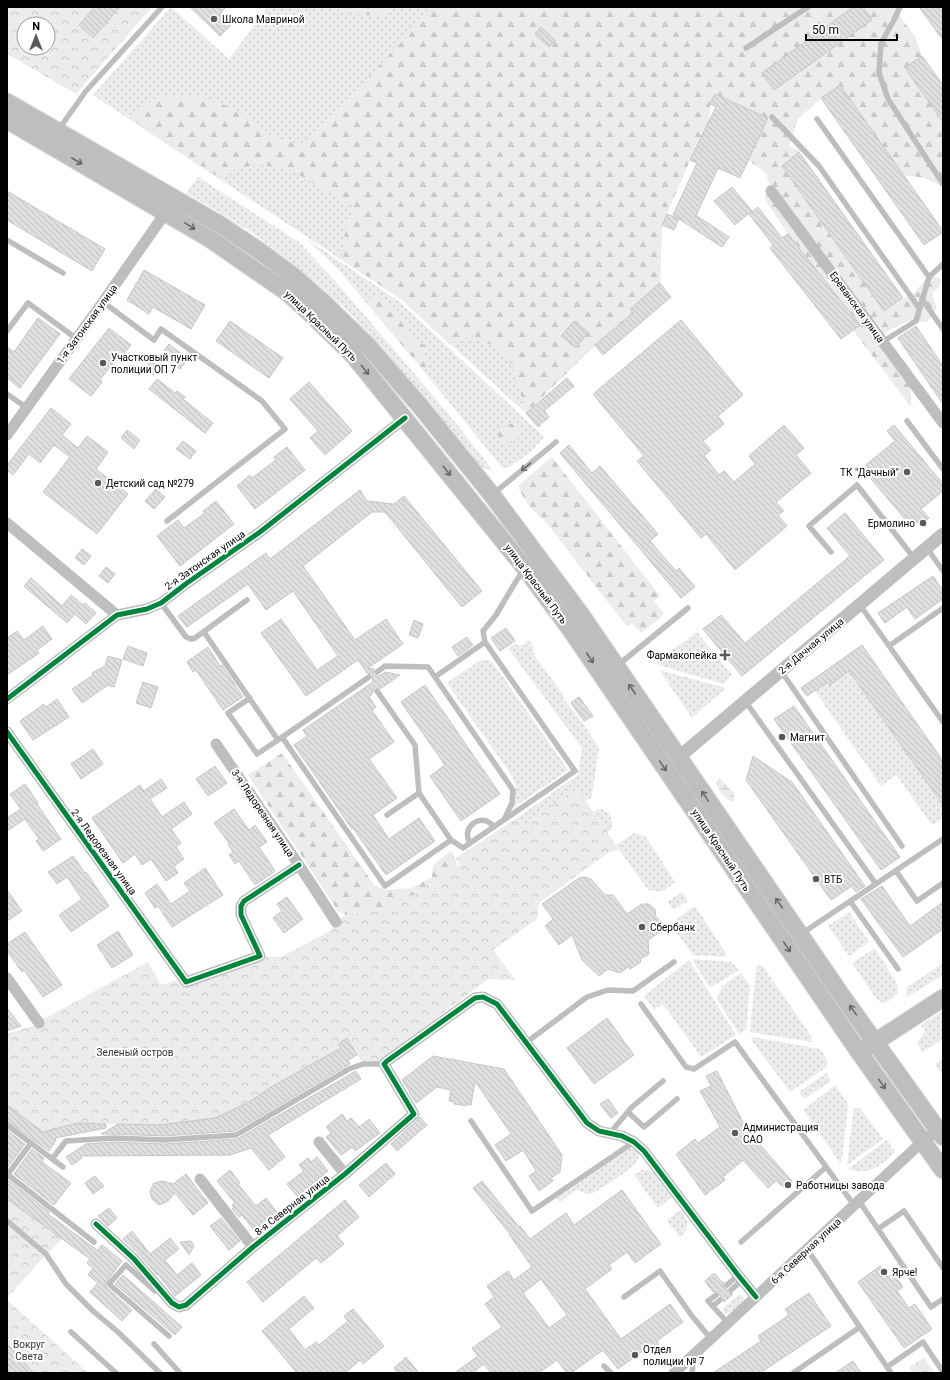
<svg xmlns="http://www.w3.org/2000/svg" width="950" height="1380" font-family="Roboto,sans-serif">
<defs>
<pattern id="grass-dots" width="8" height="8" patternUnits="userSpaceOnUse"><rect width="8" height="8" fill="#ececec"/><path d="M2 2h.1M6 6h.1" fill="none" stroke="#c9c9c9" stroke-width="1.8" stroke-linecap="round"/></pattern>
<pattern id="forest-firs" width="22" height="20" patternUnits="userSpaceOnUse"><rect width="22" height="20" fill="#ececec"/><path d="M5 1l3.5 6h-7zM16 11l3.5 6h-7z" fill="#c9c9c9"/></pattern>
<pattern id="wetland-marsh" width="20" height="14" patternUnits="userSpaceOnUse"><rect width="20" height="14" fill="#ececec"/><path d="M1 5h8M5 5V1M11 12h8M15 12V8" fill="none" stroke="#c9c9c9"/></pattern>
<pattern id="park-crowns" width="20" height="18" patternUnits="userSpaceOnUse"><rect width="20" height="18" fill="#ececec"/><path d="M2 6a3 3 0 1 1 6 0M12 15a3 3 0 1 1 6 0" fill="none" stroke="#c9c9c9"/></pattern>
<pattern id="building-back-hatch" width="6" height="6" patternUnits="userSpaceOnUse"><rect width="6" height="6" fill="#dfdfdf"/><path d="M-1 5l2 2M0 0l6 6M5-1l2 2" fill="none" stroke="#bebebe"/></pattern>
</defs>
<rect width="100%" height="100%" fill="#fff"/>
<path fill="url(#grass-dots)" d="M171,7L229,59L268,7H756L710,104L709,121L690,160L662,225L660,283L630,309L633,313L595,345L526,413L402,300L93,95Z
M198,177L300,243L336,282L407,365L460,428L493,471L481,468L468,455L429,403L350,313L315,282L257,236L219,212L186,193Z
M305,238L401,303L544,437C536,448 516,465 504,469L500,465L417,363L338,269Z
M697,632L732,675L723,684L659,665L656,662Z
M529,640L533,646L534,655L564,696L562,697L582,722L599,748L592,797L534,835L517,818L578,775L582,748L508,648L516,643L519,647Z
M484,660H489L493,663L568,770L513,808L516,786L512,776L447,683L479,661Z
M845,666L943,805V818L932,825L896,775L881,786L815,691L828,682L830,684Z
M659,670L726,688L692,718Z
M601,809C610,813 613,818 612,828L607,833L592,812Z
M634,833L646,837L675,882L662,892L648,890L616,845Z
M682,892L688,901L673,910L668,901Z
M695,906L726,953L725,957L693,955L676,932L677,919Z
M849,912L869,942L849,956L828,926Z
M875,948L897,984L898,993L891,1000L884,1003L879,1001L875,997L852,963Z
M692,959L731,962L739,970L710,988Z
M689,960L736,1035L701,1057L663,1004L654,1010L644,996Z
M943,963V975L907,997L906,988Z
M762,965L812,1037L811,1042L750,1032L756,969L757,966Z
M741,973L750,986L746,1030L739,1034L717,1000L722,986Z
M943,1011V1039L923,1052L917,1043L925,1031L921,1025Z
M752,1037L821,1049L828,1063L825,1068L790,1092L751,1039Z
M943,1058V1076L935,1064Z
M826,1073L831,1081L804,1099L799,1092Z
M835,1085L846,1100L848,1106L843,1152L841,1164L803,1110Z
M857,1108H860L862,1111L883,1139L847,1165L853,1112L854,1109Z
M887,1140L894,1150V1153C879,1167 869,1176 848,1169Z
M630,1148C634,1148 638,1148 639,1154C641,1167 603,1186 593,1193L588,1194L576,1190L560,1202L557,1198Z
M642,1170H649L654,1173L672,1197L658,1208L634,1175Z
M680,1210C689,1221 691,1227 680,1237L667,1220Z
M740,1294L744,1297C743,1303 731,1314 725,1314L723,1309L724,1307Z"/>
<path fill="url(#forest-firs)" d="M334,7H392L384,17L339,11Z
M429,7H895L904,22L915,36L922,56L905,68L943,122V187L925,178L903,175L840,85L821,98L797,120L789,146L800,151L782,166L884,311L914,293L925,280L932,276L941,279L940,287L932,293L937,309L927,322L908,321L886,332L882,350L911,388V407L853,330L859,325L788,234L765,200L769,183L766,173L748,160L767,118L715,94L710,104L709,121L690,160L662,225L660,283L630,309L633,313L595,345L526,413L513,365L493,345L468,338L449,344L402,300L341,259L346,225L355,208L293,171L263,165L239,167L221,179L131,119L141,105L163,97H199L232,107L272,136L298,145L320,129L408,35Z
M374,296L393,305L408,326L407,335C412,340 419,341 425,345V351L422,356L429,365L428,370H424L417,363L369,306L367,300Z
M512,423L519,428L520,435L513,442L503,444L498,436L500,428Z
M552,457L660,596L654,601L664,613L660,618L641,633L632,623L627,627L546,522C535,514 523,500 518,486Z
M282,753L375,886L385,890L412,888L432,877L433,865L451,851L457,862L456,868L448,875L443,876L391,908L346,915L338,911L248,775Z"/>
<path fill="url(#wetland-marsh)" d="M720,778L734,793V801L731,802L722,795L716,783Z"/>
<path fill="url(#park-crowns)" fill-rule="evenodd" d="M7,7H152L76,94L7,54ZM24,24H48V48H24Z
M577,788L619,850L609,852L539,903L537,919L493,950L516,981L514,980L488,979L386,1056C380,1064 371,1063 362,1062L347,1039L338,1043L341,1048L271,1087L249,1102L215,1118L159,1125L77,1123L43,1132L7,1105V1033L34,1026L42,1020L148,962L161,985L175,981L184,985L267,957H281L330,931L336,922L346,915L391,908L460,865L456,858L517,818L524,825Z
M7,1199L62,1239L43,1258L7,1298Z
M7,1300L88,1373H7Z
M924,1357L935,1373H913L909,1368Z"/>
<path fill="url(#building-back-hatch)" stroke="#c7c7c7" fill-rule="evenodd" d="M95,7H120L93,38L79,25Z
M190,7H226L220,14L231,25L220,36Z
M853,7H863L872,20L774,90L762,73Z
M919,7H943V40Z
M541,27L555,40L549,47L535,34Z
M922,56L943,85V122L905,68Z
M840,85L943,231V232L924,245L821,98Z
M715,94L768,118L740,178L718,168L695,218L697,216L729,237L722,247L673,215L697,163L690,160L716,107L710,104Z
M799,152L903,298L884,311L782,166Z
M732,187L752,211L735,225L714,201Z
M7,191L105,249L92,271L7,220Z
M758,207L782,238L788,234L860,325L841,339L770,248L773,245L749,214Z
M667,214L679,219L674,230L662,225Z
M144,270L205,305L191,329L153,307L149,314L127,300Z
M660,283L671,297L603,355L595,345L633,313L630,309Z
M38,318L60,334L20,388L7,378V347L14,352Z
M681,320L743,395L718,416L724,424L703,441L711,450L704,456L719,475L724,471L734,482L755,464L749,456L784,425L804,448L796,455L811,473L776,502L784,511L778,515L787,526L735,570L706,534L701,538L637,461L644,456L593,394Z
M230,321L283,358L269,378L216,341Z
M574,321L588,332L576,348L561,336Z
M916,326L943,366V404L898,338Z
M109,328L131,345L118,361L116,359L100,380L102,382L91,396L69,379Z
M169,344L188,359L180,369L161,355Z
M151,360L160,367L154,375L145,368Z
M567,378L574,386L544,411L549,417L538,427L526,413Z
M157,379L175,393L177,391L185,397L183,399L213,423L205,433L149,389Z
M309,382L352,431L325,455L310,438L318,431L290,399Z
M51,408L71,424L62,435L78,448L87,436L108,452L96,469L128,494L97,534L43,492L70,457L54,445L40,463L29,454L13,475L7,470V465Z
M894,425L943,484V491L921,509L929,518L920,526L915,520L909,524L862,468L895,441L887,431Z
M127,430L140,440L134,449L121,438Z
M183,441L196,451L190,459L176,449Z
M569,445L592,473L600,466L658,534L650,541L676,571L679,568L695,587L681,598L560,453Z
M287,447L305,470L255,509L237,486L250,475L252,478L276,460L274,457Z
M156,489L165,497L154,509L145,501Z
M360,490L367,501L394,504L404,496L482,591L462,607L385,512H372L303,566L355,640L386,619L403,644L368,668L374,669L373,673L376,676H379L385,672L400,675L380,689L378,687H375L373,690V693L369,697L376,707L372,710L394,742L369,759L397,798L373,815L389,839L419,818L435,841L386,875L353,828L352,829L294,745L307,736L303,730L373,682L372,674L367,673L358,660L306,696L261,633L281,619L317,670L338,656L293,591L266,610L248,584L187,627L178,616L266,553L270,559Z
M216,501L234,524L180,566L157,536L178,520L184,528L205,513L203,511Z
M845,513L884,560L742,676L703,629L721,615L745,643L850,556L827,528Z
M82,549L91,556L84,565L75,558Z
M106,567L115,574L108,583L99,576Z
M933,576L943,591V599L915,619L907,607L885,623L878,613Z
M31,578L62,606L71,595L83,605L85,603L96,613L86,624L75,614L67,623L24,586Z
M414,620L423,624L418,638L409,635Z
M43,626L52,639L37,650L39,653L7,675V638L17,631L24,640Z
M506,628L515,641L500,651L491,638Z
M467,637L473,645L458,656L452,647Z
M862,645L943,761V805L849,671L830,685L828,682L807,696L801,688Z
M128,646L147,653L143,666L123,659Z
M208,647L220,666L222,665L243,697L223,710L196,670L193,672L187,662Z
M108,656L122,660L114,687L108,685L82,703L72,689L93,675L92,673L105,666Z
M143,682L158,687L151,708L136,703Z
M425,685L500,794L461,821L430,776L445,765L401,702Z
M579,697L593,716L584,721L571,703Z
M57,699L69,717L33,740L20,721L44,704L46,707Z
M794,706L900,857L881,870L774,719Z
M93,749L103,764L81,779L71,764Z
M753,756L792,782L865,886L856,892L852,886L831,900L746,780Z
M215,766L227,783L208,796L196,779Z
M161,779L167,788L150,799L162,817L184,802L192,814L171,829L181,843L176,847L184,859L174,866L178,873L166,881L151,859L142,865L135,854L123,863L92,818L140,785L144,791Z
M25,784L38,803L37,804L61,839L43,851L36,841L39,839L25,819L7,831V818L21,809L10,794Z
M234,809L249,830L255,825L267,842L259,847L275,871L255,885L239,861L235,864L229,855L233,852L228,844L229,843L214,823Z
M73,856L85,873L86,872L109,906L71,932L59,915L82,899L67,877L57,884L48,872Z
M205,868L223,895L172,927L158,906L155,908L145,893L157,884L171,904L190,891L184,883Z
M584,877L591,879L605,895H613L627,914L642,904H649L655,909L656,917L667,927L648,940L649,954L640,959L641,962L630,969L628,967L620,973L608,969L599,976L582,960L572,935L559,945L545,926L553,919L542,904L579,878Z
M882,886L910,926L943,902V929L903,957L861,899Z
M7,890L22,911L7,921Z
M287,897L303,919L284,933L273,918L282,911L277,904Z
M118,931L133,955L112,968L97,945Z
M25,932L62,985L43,997L24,970L22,972L7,951V944Z
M7,1008L21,1026L7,1031Z
M607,1018L634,1055L594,1084L567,1048Z
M347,1038L357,1055L348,1060L350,1064L235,1131L164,1136L113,1134H101L118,1124L159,1125L215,1118L249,1102L271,1087L341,1048L338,1044Z
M433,1056L504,1069L562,1155L560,1172L551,1178L553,1181L539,1191L529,1176L536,1171L523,1150L506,1161L495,1145L511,1134L475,1081L471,1105L466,1104V1106L454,1104L455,1102L449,1101L451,1090L437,1087L416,1103L409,1092H410L402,1080Z
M356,1071L361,1079L268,1135L285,1157L269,1170L251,1148L230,1155L80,1156L82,1158L72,1165L66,1157L86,1144L113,1142L164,1144L237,1139Z
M717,1071L747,1130L792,1181L785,1188L776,1181L768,1188L743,1160L723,1177L725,1180L705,1195L676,1154L695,1139L698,1143L720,1127L700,1091L711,1086L706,1076Z
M608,1099L618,1113L611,1118L600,1104Z
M7,1105L43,1132L77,1123L106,1124V1128L55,1138L56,1140L49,1151L7,1121Z
M342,1114L347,1121L351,1118L359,1127L369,1119L380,1133L355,1151L352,1147L341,1155L326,1137L331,1133L326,1127Z
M420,1117L427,1125L397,1151L391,1144Z
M7,1130L25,1144L7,1168Z
M32,1149L44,1158L42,1162L71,1183L54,1205L14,1174Z
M317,1157L328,1171L306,1189L307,1190L298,1197L287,1184L304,1171L299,1165L308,1158L311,1162Z
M386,1163L395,1174L369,1197L359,1185Z
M230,1170L240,1183L238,1184L256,1206L266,1198L279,1215L256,1233L242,1215L239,1217L232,1209L234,1208L232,1205L235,1203L217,1181Z
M186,1174L208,1203L193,1215L175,1193L168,1201L159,1205L152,1199L150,1191L154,1183L162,1181L173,1184Z
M95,1176L104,1186L93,1194L85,1183Z
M7,1179L49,1212L48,1214L97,1250L102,1245L122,1261L105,1284L106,1287L132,1310L122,1321L90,1292L98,1283L88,1275L93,1268L87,1263L90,1259L7,1199Z
M482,1181L519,1227L520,1226L530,1239L566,1213L574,1225L622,1190L661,1244L635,1263L627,1252L609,1265L612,1269L585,1289L621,1339L670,1304L683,1322L657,1341L660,1346L651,1353L647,1348L618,1369L603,1350L571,1373H567L557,1360L539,1373H491L484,1364L472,1373H454L478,1356L472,1348L502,1327L485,1304L494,1297L487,1286L508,1271L514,1280L532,1267L509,1234H510L473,1188ZM541,1279L567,1315L549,1328L523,1293Z
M345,1200L359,1217L337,1236L344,1244L321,1263L316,1258L263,1302L247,1282Z
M109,1208L117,1218L108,1226L98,1216Z
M221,1218L240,1241L229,1250L210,1226Z
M132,1231L150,1254L170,1238L179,1249L165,1260L177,1275L192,1263L201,1275L175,1296L158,1274L157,1275L139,1254L123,1239Z
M191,1241L194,1246L189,1255L180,1242Z
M880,1266L888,1277L893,1273L903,1287L897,1291L909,1308L915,1304L932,1329L904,1348L858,1282Z
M714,1273L723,1283L724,1282L723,1286L727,1289L728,1293L733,1294L724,1302L723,1298L720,1296L719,1292L716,1291L713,1292L705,1281Z
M123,1275L182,1327L175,1335L115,1284Z
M809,1293L831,1326L760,1373H713L761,1341L758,1336L789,1315L785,1309Z
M304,1296L314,1308L289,1329L305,1350L316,1342L319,1345L348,1321L344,1316L353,1309L384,1346L363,1364L360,1360L345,1373H297L262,1331Z
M7,1344L34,1373H7Z
M406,1357L419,1373H398L394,1368Z
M853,1361L861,1373H835Z"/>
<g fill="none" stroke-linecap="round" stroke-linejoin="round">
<defs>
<path id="primary" d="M7,102L219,224L261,252L293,276L324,303L368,346L420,406L492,495L582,616L842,996L943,1137
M7,120L210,239L288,293L312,315L353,355L525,568L568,626L859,1052L943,1170
M866,1048L943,998"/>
</defs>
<use href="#primary" stroke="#dbdbdb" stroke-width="19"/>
<path stroke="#bebebe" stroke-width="5.5" d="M900,7L894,20L881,43L879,73L888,99L943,184
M746,48L808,7
M772,117L819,166L919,308
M817,119L929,277
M59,129L86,91L162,7
M7,240L63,273
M922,299L943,329
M103,302L154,340L161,329L262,401L285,429L167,521
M7,331L28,303L77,339
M882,342L916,321L929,277L943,264
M7,394L27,408
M907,421L943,469
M493,494L556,442
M927,548L943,571
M831,552L809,526L857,485L914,558
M161,603L186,637L191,639L195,638L247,600
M860,605L943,722
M204,632L278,740L369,677
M485,642L483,631L496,615L515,583L524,569
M889,646L943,608
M618,665L688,608
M781,671L902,846
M377,672L385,666L428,667L513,790L512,803L505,818
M435,677L485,642L575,771L463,848L451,840
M377,691L415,745L419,793
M250,698L228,713L257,754L278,740
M745,701L876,884
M282,737L385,886L451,840L419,793L387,815
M470,843C460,827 482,811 494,827
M896,871L917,901L943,883
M850,901L898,969
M801,934L943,839
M641,1004L686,1067L694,1069L735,1042L854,1205
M527,1042L587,997L608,990L633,991L674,962
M628,1112L644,1127L677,1099
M471,1121L532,1211L634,1142
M7,1125L63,1167
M610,1133L632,1107L663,1081
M52,1159L66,1141L113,1138L164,1140L236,1135L349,1069L363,1064H384
M7,1174L94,1242
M8,1174L31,1143
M859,1201L931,1307L943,1299
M7,1221L46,1254L66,1284L93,1311L118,1332L160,1373
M878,1229L904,1211L943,1268
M741,1242L826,1167
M807,1249L891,1373
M727,1285L738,1275
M731,1290L742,1280
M155,1291L126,1265L109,1284L169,1336
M716,1295L708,1301L728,1323
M624,1297L660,1271L692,1316L711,1339
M713,1306L720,1300
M71,1332L116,1373
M154,1344L180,1373
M604,1366L611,1373
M887,1367L923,1342L943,1372
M692,1373L694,1355
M793,1373L860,1327"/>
<path stroke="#bebebe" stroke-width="11" d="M771,191L943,423
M7,435L103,302L166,212
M7,523L117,615
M7,699L117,615L147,609L161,603L187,583L260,532L405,418
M7,732L186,982L260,956L241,915V906L244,901L299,865
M216,744L299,865L336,922
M7,978L39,1023
M319,1142L345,1174
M200,1179L253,1247
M96,1224L134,1259L172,1303L179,1307L186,1305L253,1247L345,1174L414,1114L384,1064L387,1061L475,998L483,997L497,1004L587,1123L599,1131L622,1136L634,1142L644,1151L738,1275L756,1297
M674,1373L923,1141L938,1130"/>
<path stroke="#bebebe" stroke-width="13" d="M679,757L943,534"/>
<use href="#primary" stroke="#bebebe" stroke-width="17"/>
<defs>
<path id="cycleway" d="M7,699L117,615L147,609L161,603L187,583L260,532L405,418
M7,732L186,982L260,956L241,915V906L244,901L299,865
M96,1224L134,1259L172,1303L179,1307L186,1305L253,1247L345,1174L414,1114L384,1064L387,1061L475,998L483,997L497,1004L587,1123L599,1131L622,1136L634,1142L644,1151L738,1275L756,1297"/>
</defs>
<use href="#cycleway" stroke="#fff" stroke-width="8"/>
<use href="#cycleway" stroke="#00873e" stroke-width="5"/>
</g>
<defs><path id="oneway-shaft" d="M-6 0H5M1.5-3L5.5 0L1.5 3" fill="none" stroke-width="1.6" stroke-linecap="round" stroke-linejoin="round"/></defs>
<g stroke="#686868">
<use href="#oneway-shaft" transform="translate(77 161) rotate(30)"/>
<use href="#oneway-shaft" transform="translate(190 226) rotate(31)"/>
<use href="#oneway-shaft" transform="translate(365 370) rotate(51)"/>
<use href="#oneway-shaft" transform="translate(526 467) rotate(141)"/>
<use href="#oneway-shaft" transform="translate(447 471) rotate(51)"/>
<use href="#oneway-shaft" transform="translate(590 658) rotate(56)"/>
<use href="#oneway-shaft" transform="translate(632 689) rotate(-124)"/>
<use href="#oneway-shaft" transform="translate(663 766) rotate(56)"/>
<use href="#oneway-shaft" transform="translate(705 796) rotate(-125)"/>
<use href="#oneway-shaft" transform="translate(779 903) rotate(-125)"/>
<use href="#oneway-shaft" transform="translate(787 947) rotate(56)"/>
<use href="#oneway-shaft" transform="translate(853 1010) rotate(-126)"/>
<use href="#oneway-shaft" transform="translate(882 1084) rotate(55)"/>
</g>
<g fill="#595959" stroke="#fff" stroke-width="1.5">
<circle cx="214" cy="19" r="4"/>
<circle cx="103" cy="363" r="4"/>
<circle cx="907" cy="472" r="4"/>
<circle cx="98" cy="483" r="4"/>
<circle cx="923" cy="523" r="4"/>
<path d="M723 649h4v4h4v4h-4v4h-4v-4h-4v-4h4z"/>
<circle cx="782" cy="737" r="4"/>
<circle cx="816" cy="879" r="4"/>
<circle cx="642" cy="927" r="4"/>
<circle cx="735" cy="1133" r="4"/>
<circle cx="788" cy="1185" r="4"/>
<circle cx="884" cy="1272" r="4"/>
<circle cx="635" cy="1355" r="4"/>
</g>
<g text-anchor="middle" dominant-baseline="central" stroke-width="4" stroke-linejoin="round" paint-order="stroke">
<g font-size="10" fill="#000" stroke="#fff" text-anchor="start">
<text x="222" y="19">Школа Мавриной</text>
<text x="111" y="357">Участковый пункт<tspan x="111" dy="12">полиции ОП 7</tspan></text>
<text x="899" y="472" text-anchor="end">ТК "Дачный"</text>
<text x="106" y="483">Детский сад №279</text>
<text x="915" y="523" text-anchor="end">Ермолино</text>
<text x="717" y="655" text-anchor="end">Фармакопейка</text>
<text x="790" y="737">Магнит</text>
<text x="824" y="879">ВТБ</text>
<text x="650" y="927">Сбербанк</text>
<text x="743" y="1127">Администрация<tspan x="743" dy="12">САО</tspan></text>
<text x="796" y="1185">Работницы завода</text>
<text x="892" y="1272">Ярче!</text>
<text x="643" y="1349">Отдел<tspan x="643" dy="12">полиции № 7</tspan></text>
</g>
<g font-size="10" fill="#000" stroke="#fff">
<text transform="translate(857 307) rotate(54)">Ереванская улица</text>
<text transform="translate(87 324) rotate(-54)">1-я Затонская улица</text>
<text transform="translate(321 326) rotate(44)">улица Красный Путь</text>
<text transform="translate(205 560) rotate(-35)">2-я Затонская улица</text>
<text transform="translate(536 584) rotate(53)">улица Красный Путь</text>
<text transform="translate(811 646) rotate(-40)">2-я Дачная улица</text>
<text transform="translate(263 813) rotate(56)">3-я Ледорезная улица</text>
<text transform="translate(721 850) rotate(56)">улица Красный Путь</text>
<text transform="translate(104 852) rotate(54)">2-я Ледорезная улица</text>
<text transform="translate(292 1205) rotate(-38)">8-я Северная улица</text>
<text transform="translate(806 1251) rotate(-43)">6-я Северная улица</text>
</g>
<g font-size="10" fill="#333" stroke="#fff">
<text x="135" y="1052">Зеленый остров</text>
<text x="29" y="1344">Вокруг<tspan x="29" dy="12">Света</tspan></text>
</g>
</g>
<rect width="950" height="1380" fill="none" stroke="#000000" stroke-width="16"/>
<g transform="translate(36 36)"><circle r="19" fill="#ffffff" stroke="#999999"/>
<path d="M0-3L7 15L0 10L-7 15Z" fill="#595959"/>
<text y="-6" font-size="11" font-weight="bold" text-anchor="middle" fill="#000000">N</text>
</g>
<path d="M806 34v6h91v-6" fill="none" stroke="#000000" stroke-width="2"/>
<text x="812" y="34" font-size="12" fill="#000000" stroke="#ffffff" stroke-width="3" paint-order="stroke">50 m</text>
</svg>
